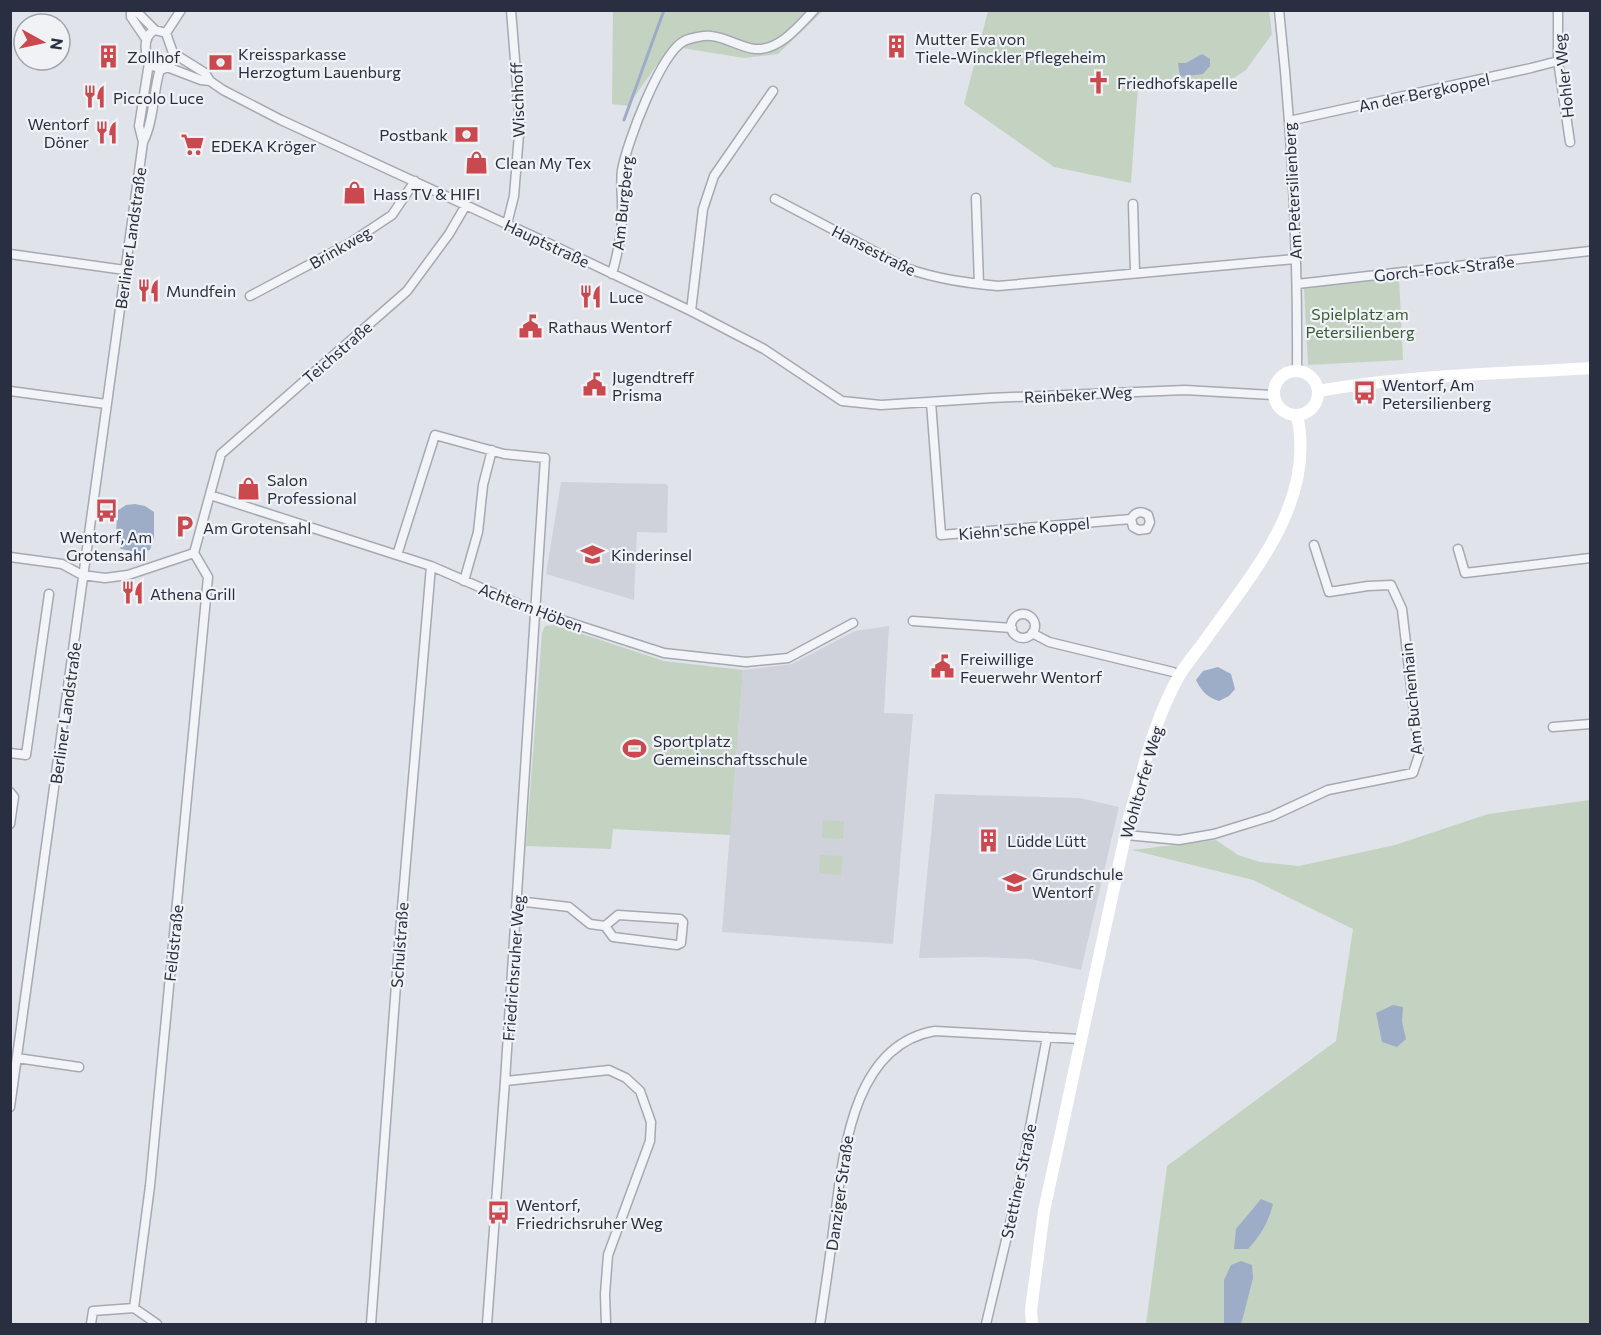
<svg xmlns="http://www.w3.org/2000/svg" width="1601" height="1335" font-family="Commissioner,sans-serif">
<rect width="100%" height="100%" fill="#e0e3e9"/>
<path fill="#cfd2db" d="M561,482L666,484L668,486L667,533L637,532L634,600L546,574Z
M889,626L884,713L913,714L893,944L722,932L743,670L792,664L855,631Z
M935,794L1080,798L1119,807L1081,970L1030,959L984,957L919,958Z"/>
<path fill="#c4d2c2" d="M613,11H823L778,54L744,58L670,46L628,106L612,104Z
M988,11H1269L1272,34L1246,70L1234,78L1138,86L1131,183L1054,167L964,104Z
M1399,277L1403,360L1308,365L1304,288Z
M555,625L664,661L743,670L730,835L613,829L611,849L526,846L542,633L545,626Z
M1590,800V1324H1146L1167,1166L1336,1041L1353,929L1253,880L1132,850L1216,840L1238,855L1260,862L1299,866L1395,845L1488,814Z
M823,820L844,821L843,839L822,838Z
M820,855L843,856L841,875L819,873Z"/>
<path fill="#9dadc8" d="M1202,54L1210,59V66L1203,74L1180,77L1178,63H1186Z
M135,504L145,506L154,512V537L150,550L136,552L121,549L116,540L117,511L126,505Z
M1218,667L1231,674L1235,689L1229,696L1219,701C1207,697 1202,692 1196,680L1203,671Z
M1393,1005L1403,1007L1402,1022L1406,1039L1397,1047L1382,1042L1376,1013Z
M1261,1199L1273,1204C1269,1221 1260,1237 1248,1249H1234L1236,1229Z
M1241,1261L1252,1265L1253,1278L1242,1321L1240,1324H1224V1280L1231,1265Z"/>
<g fill="none" stroke-linecap="round" stroke-linejoin="round">
<path stroke="#9dadc8" stroke-width="3" d="M624,120L664,10"/>
<defs>
<path id="minor" d="M131,10V17L146,39
M131,10L137,12L155,30
M1279,10C1292,130 1298,251 1297,371
M1558,10V61L1570,142
M155,30L166,33L173,53L171,64L163,69L152,66C144,56 142,36 155,30Z
M166,33L181,10
M173,53L205,73L210,81L223,90L281,120L550,244L691,311L764,349L842,401L881,405L990,398L1185,390L1274,395
M167,67L201,80L210,81
M1289,121L1531,68L1558,61
M143,142L139,126L149,63
M976,198L979,284
M775,199L906,268C936,279 967,283 998,286L1295,259
M1133,204L1135,272
M507,224L514,196L520,122L511,10
M10,254L125,270
M612,274C617,256 622,235 622,216C623,201 620,185 622,170C627,143 660,54 684,41C690,38 705,35 711,36C725,37 742,48 755,49C779,51 799,26 814,10
M1297,284L1590,251
M250,296L350,243L392,215L415,181
M691,311L703,209L714,176L773,91
M10,391L106,404
M931,402L941,535L1131,519C1135,512 1141,510 1148,515L1150,522L1147,529L1139,530L1133,527L1131,519
M210,495L431,566L537,612L664,653L746,662L788,658L853,623
M1458,549L1465,573L1590,558
M397,555L435,435L504,454L545,458L505,1081L487,1324
M10,557L62,564L82,575L105,578L128,575L194,553L221,454L407,291L449,234L466,205
M464,581L478,532L483,485L492,450
M1011 626a12 12 0 1 1 24 0a12 12 0 1 1-24 0Z
M913,621L1012,628
M1032,633L1049,642L1173,672L1179,676
M1553,727L1590,724
M10,753L26,755L49,594
M10,792L14,797L10,824
M1126,835L1179,840L1214,834L1272,816L1328,790L1413,773L1419,755L1402,609L1391,585L1368,586L1329,592L1314,545
M517,901L569,907L590,924L605,926L613,937L677,945L681,943L683,922L680,919L618,915L605,926
M17,1058L79,1067
M505,1081L609,1070L626,1078L640,1091L651,1122L650,1141L608,1255L605,1294L606,1324
M10,1107L143,142C154,121 153,92 160,69
M91,1324L93,1311L134,1308
M157,1324L134,1308L150,1186L208,577L194,553
M371,1324L399,944L431,566
M820,1324C825,1291 830,1258 834,1224C843,1157 851,1045 935,1031L1080,1039
M986,1324L1019,1186L1047,1037"/>
</defs>
<use href="#minor" stroke="#a5a9b3" stroke-width="11"/>
<use href="#minor" stroke="#f3f4f7" stroke-width="8"/>
<path stroke="#fff" stroke-width="12" d="M1274 393a22 22 0 1 1 44 0a22 22 0 1 1-44 0Z
M1318,391C1408,375 1499,374 1590,368
M1032,1324L1031,1310L1044,1211L1129,818C1143,770 1154,720 1179,676C1186,664 1195,654 1203,643C1250,576 1317,503 1297,415"/>
</g>
<defs>
<symbol id="building-bare" viewBox="-9 -9 18 18"><path d="M-4-6H4V6H1V3H-1V6H-4ZM-2.5-4.3h1.7v1.8h-1.7ZM.8-4.3h1.7v1.8H.8ZM-2.5-1h1.7V.8h-1.7ZM.8-1h1.7V.8H.8Z" fill="#ca494e" stroke="#f0f2f6" stroke-width="2.5" paint-order="stroke"/></symbol>
<symbol id="bank-bare" viewBox="-9 -9 18 18"><path d="M-6-4H6V4H-6ZM0-2.3a2.3 2.3 0 1 0 0 4.6a2.3 2.3 0 1 0 0-4.6Z" fill="#ca494e" stroke="#f0f2f6" stroke-width="2.5" paint-order="stroke"/></symbol>
<symbol id="church-bare" viewBox="-9 -9 18 18"><path d="M-1.2-6h2.4v3.5h3.3v2.4h-3.3V6h-2.4V-.1h-3.3v-2.4h3.3Z" fill="#ca494e" stroke="#f0f2f6" stroke-width="2.5" paint-order="stroke"/></symbol>
<symbol id="restaurant-bare" viewBox="-9 -9 18 18"><path d="M-5-6h1v4h1v-4h1v4h1v-4h1v5L-1.5 .5V6h-2V.5L-5-1ZM5-6V6H3V1.5H1.5Q1.5-4 5-6Z" fill="#ca494e" stroke="#f0f2f6" stroke-width="2.5" paint-order="stroke"/></symbol>
<symbol id="supermarket-bare" viewBox="-9 -9 18 18"><path d="M-6-5.5h2.5l.6 2H6L4.5 2H-2.5L-4.4-4H-6ZM-1.5 3.2a1.3 1.3 0 1 0 .1 0ZM3 3.2a1.3 1.3 0 1 0 .1 0Z" fill="#ca494e" stroke="#f0f2f6" stroke-width="2.5" paint-order="stroke"/></symbol>
<symbol id="shop-bare" viewBox="-9 -9 18 18"><path d="M-5-2.5h2.3a2.7 3.5 0 0 1 5.4 0H5L5.5 6h-11ZM-1.5-2.5h3a1.5 2.3 0 0 0-3 0Z" fill="#ca494e" stroke="#f0f2f6" stroke-width="2.5" paint-order="stroke"/></symbol>
<symbol id="civic-bare" viewBox="-9 -9 18 18"><path d="M-.6-6.5H3V-4.5H.6V-3L4-1V1h2V6H-6V1h2V-1L-.6-3ZM-1.2 2.5V6h2.4V2.5Z" fill="#ca494e" stroke="#f0f2f6" stroke-width="2.5" paint-order="stroke"/></symbol>
<symbol id="bus-bare" viewBox="-9 -9 18 18"><path d="M-5-6H5V4H4V6H2V4H-2V6H-4V4H-5ZM-3.5-4V0h7V-4ZM-3.5 1.2v1.5H-2V1.2ZM2 1.2v1.5H3.5V1.2Z" fill="#ca494e" stroke="#f0f2f6" stroke-width="2.5" paint-order="stroke"/></symbol>
<symbol id="parking-bare" viewBox="-9 -9 18 18"><path d="M-3.5-5.5H1a3.5 3.5 0 0 1 0 7H-1V5.5H-3.5ZM-1-3.4V-.6H.8a1.4 1.4 0 0 0 0-2.8Z" fill="#ca494e" stroke="#f0f2f6" stroke-width="2.5" paint-order="stroke"/></symbol>
<symbol id="school-bare" viewBox="-9 -9 18 18"><path d="M0-5L7-2L0 1L-7-2ZM-4 1L0 2.5L4 1V4Q0 6-4 4Z" fill="#ca494e" stroke="#f0f2f6" stroke-width="2.5" paint-order="stroke"/></symbol>
<symbol id="stadium-bare" viewBox="-9 -9 18 18"><path d="M0-5a6.5 5 0 1 0 0 10a6.5 5 0 1 0 0-10ZM-3.5-1.8h7v3.6h-7Z" fill="#ca494e" stroke="#f0f2f6" stroke-width="2.5" paint-order="stroke"/></symbol>
</defs>
<g fill-rule="evenodd">
<use href="#building-bare" x="880" y="30" width="33" height="33"/>
<use href="#building-bare" x="92" y="40" width="33" height="33"/>
<use href="#bank-bare" x="204" y="46" width="33" height="33"/>
<use href="#church-bare" x="1082" y="66" width="33" height="33"/>
<use href="#restaurant-bare" x="78" y="80" width="33" height="33"/>
<use href="#restaurant-bare" x="90" y="116" width="33" height="33"/>
<use href="#bank-bare" x="450" y="118" width="33" height="33"/>
<use href="#supermarket-bare" x="176" y="128" width="33" height="33"/>
<use href="#shop-bare" x="460" y="146" width="33" height="33"/>
<use href="#shop-bare" x="338" y="176" width="33" height="33"/>
<use href="#restaurant-bare" x="132" y="274" width="33" height="33"/>
<use href="#restaurant-bare" x="574" y="280" width="33" height="33"/>
<use href="#civic-bare" x="514" y="310" width="33" height="33"/>
<use href="#civic-bare" x="578" y="368" width="33" height="33"/>
<use href="#bus-bare" x="1348" y="376" width="33" height="33"/>
<use href="#shop-bare" x="232" y="472" width="33" height="33"/>
<use href="#bus-bare" x="90" y="494" width="33" height="33"/>
<use href="#parking-bare" x="168" y="510" width="33" height="33"/>
<use href="#school-bare" x="576" y="538" width="33" height="33"/>
<use href="#restaurant-bare" x="116" y="576" width="33" height="33"/>
<use href="#civic-bare" x="926" y="650" width="33" height="33"/>
<use href="#stadium-bare" x="618" y="732" width="33" height="33"/>
<use href="#building-bare" x="972" y="824" width="33" height="33"/>
<use href="#school-bare" x="998" y="866" width="33" height="33"/>
<use href="#bus-bare" x="482" y="1196" width="33" height="33"/>
</g>
<g text-anchor="middle" dominant-baseline="central" stroke-width="4.5" stroke-linejoin="round" paint-order="stroke">
<g font-size="16" fill="#292f40" stroke="#f0f2f6" text-anchor="start">
<text x="915" y="38">Mutter Eva von<tspan x="915" dy="18">Tiele-Winckler Pflegeheim</tspan></text>
<text x="238" y="53">Kreissparkasse<tspan x="238" dy="18">Herzogtum Lauenburg</tspan></text>
<text x="127" y="56">Zollhof</text>
<text x="1117" y="82">Friedhofskapelle</text>
<text x="113" y="97">Piccolo Luce</text>
<text x="89" y="123" text-anchor="end">Wentorf<tspan x="89" dy="18">Döner</tspan></text>
<text x="448" y="134" text-anchor="end">Postbank</text>
<text x="211" y="145">EDEKA Kröger</text>
<text x="495" y="162">Clean My Tex</text>
<text x="373" y="193">Hass TV &amp; HIFI</text>
<text x="166" y="290">Mundfein</text>
<text x="609" y="296">Luce</text>
<text x="548" y="326">Rathaus Wentorf</text>
<text x="612" y="376">Jugendtreff<tspan x="612" dy="18">Prisma</tspan></text>
<text x="1382" y="384">Wentorf, Am<tspan x="1382" dy="18">Petersilienberg</tspan></text>
<text x="267" y="479">Salon<tspan x="267" dy="18">Professional</tspan></text>
<text x="203" y="527">Am Grotensahl</text>
<text x="106" y="536" text-anchor="middle">Wentorf, Am<tspan x="106" dy="18">Grotensahl</tspan></text>
<text x="611" y="554">Kinderinsel</text>
<text x="150" y="593">Athena Grill</text>
<text x="960" y="658">Freiwillige<tspan x="960" dy="18">Feuerwehr Wentorf</tspan></text>
<text x="653" y="740">Sportplatz<tspan x="653" dy="18">Gemeinschaftsschule</tspan></text>
<text x="1007" y="840">Lüdde Lütt</text>
<text x="1032" y="873">Grundschule<tspan x="1032" dy="18">Wentorf</tspan></text>
<text x="516" y="1204">Wentorf,<tspan x="516" dy="18">Friedrichsruher Weg</tspan></text>
</g>
<g font-size="16" fill="#292f40" stroke="#f0f2f6">
<text transform="translate(1563 76) rotate(-96)">Hohler Weg</text>
<text transform="translate(1424 92) rotate(-12)">An der Bergkoppel</text>
<text transform="translate(517 100) rotate(-92)">Wischhoff</text>
<text transform="translate(1292 191) rotate(-93)">Am Petersilienberg</text>
<text transform="translate(622 203) rotate(-84)">Am Burgberg</text>
<text transform="translate(130 238) rotate(-82)">Berliner Landstraße</text>
<text transform="translate(547 243) rotate(25)">Hauptstraße</text>
<text transform="translate(340 247) rotate(-30)">Brinkweg</text>
<text transform="translate(874 250) rotate(27)">Hansestraße</text>
<text transform="translate(1444 268) rotate(-6)">Gorch-Fock-Straße</text>
<text transform="translate(337 352) rotate(-41)">Teichstraße</text>
<text transform="translate(1078 394) rotate(-3)">Reinbeker Weg</text>
<text transform="translate(1024 528) rotate(-5)">Kiehn'sche Koppel</text>
<text transform="translate(531 607) rotate(21)">Achtern Höben</text>
<text transform="translate(1411 699) rotate(-95)">Am Buchenhain</text>
<text transform="translate(65 713) rotate(-82)">Berliner Landstraße</text>
<text transform="translate(1141 782) rotate(-74)">Wohltorfer Weg</text>
<text transform="translate(173 943) rotate(-84)">Feldstraße</text>
<text transform="translate(399 945) rotate(-86)">Schulstraße</text>
<text transform="translate(513 968) rotate(-86)">Friedrichsruher Weg</text>
<text transform="translate(1018 1181) rotate(-78)">Stettiner Straße</text>
<text transform="translate(839 1193) rotate(-82)">Danziger Straße</text>
</g>
<g font-size="16" fill="#3a5b37" stroke="#f0f2f6">
<text x="1360" y="313">Spielplatz am<tspan x="1360" dy="18">Petersilienberg</tspan></text>
</g>
</g>
<rect width="1601" height="1335" fill="none" stroke="#292f40" stroke-width="24"/>
<g transform="translate(42 42) rotate(98)"><circle r="28" fill="#f0f2f6" stroke="#a0a4ad" stroke-width="1.5"/>
<path d="M0-4.5L10 22L0 15L-10 22Z" fill="#ca494e"/>
<text y="-9" font-size="16" font-weight="bold" text-anchor="middle" fill="#292f40">N</text>
</g>
</svg>
